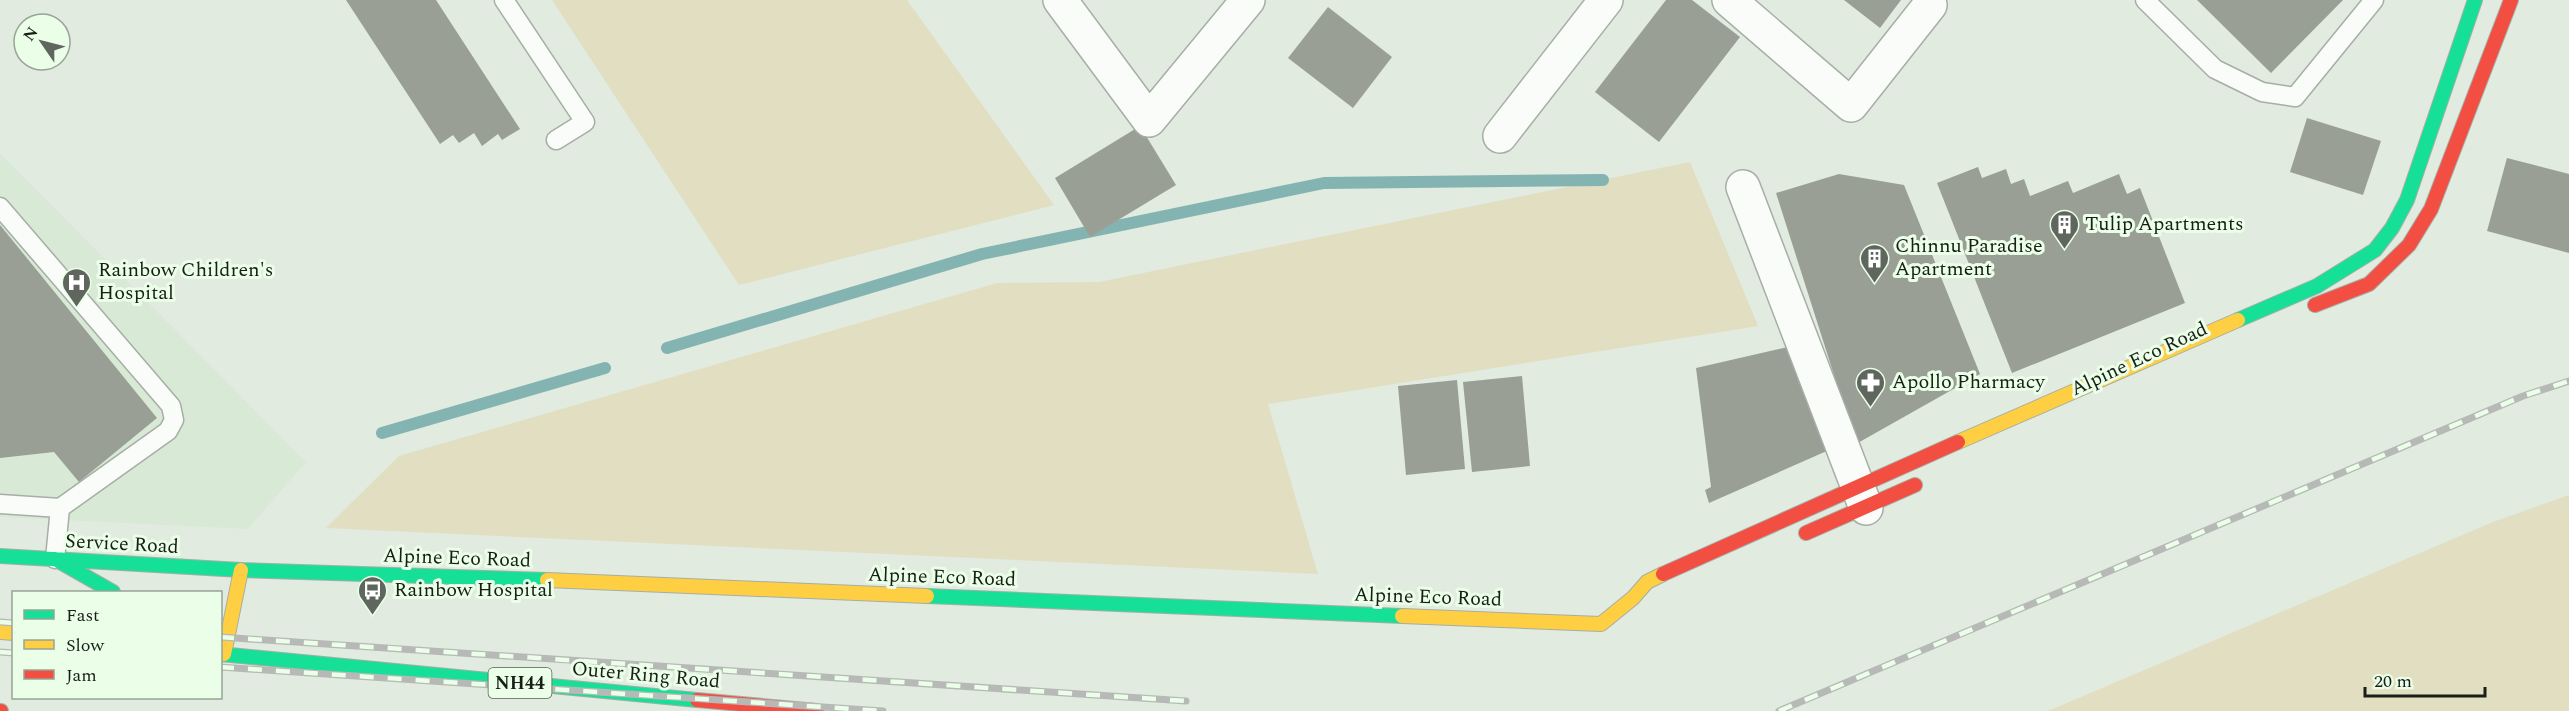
<svg xmlns="http://www.w3.org/2000/svg" width="2569" height="711" font-family="Spectral,serif">
<rect width="100%" height="100%" fill="#e1ebe0"/>
<path fill="#d8ead6" d="M0,153L306,462L248,529L0,517Z"/>
<path fill="#e1dec1" d="M552,0H907L1054,205L739,285Z
M1690,162L1758,326L1268,404L1318,574L326,528L399,456L997,283L1099,282Z
M2569,495V711H2048L2493,522Z"/>
<g fill="none" stroke-linecap="round" stroke-linejoin="round">
<path stroke="#84b4b1" stroke-width="12" d="M667,348L982,254L1324,183L1603,180
M382,433L605,368"/>
</g>
<path fill="#999f95" d="M346,0H436L520,129L502,140L498,134L482,146L474,133L459,143L453,135L440,144Z
M1666,0H1692L1740,37L1659,142L1595,92Z
M1844,0H1901L1880,28Z
M2197,0H2343L2271,73Z
M1328,7L1392,57L1353,108L1288,58Z
M2307,118L2381,141L2363,195L2290,172Z
M1140,126L1176,185L1090,237L1055,178Z
M2507,158L2569,174V253L2487,231Z
M1978,167L1982,178L2006,169L2011,184L2024,179L2030,196L2068,181L2073,193L2119,174L2127,194L2140,188L2185,303L2012,373L1937,183Z
M1839,174L1904,185L1980,374L1856,444L1776,193Z
M0,225L157,418L79,482L54,452L0,458Z
M1788,347L1829,450L1709,503L1705,490L1711,487L1696,368Z
M1522,376L1530,466L1472,472L1463,382Z
M1457,380L1465,469L1406,475L1398,386Z"/>
<g fill="none" stroke-linecap="round" stroke-linejoin="round">
<defs>
<path id="lane" d="M504,0L585,122L556,140
M2145,0L2215,69L2262,92L2295,97L2374,0
M0,207L171,406L174,420L168,431L60,508L0,504
M55,559L60,508"/>
<path id="street" d="M1060,0L1149,120L1248,0
M1729,0L1851,105L1930,5
M1500,136L1606,0
M1743,187L1866,508"/>
<path id="fast" d="M2238,320L2317,286L2375,250L2392,228L2407,200L2475,0
M0,556L241,570L547,580
M55,559L113,592
M927,596L1402,616
M220,654L697,700"/>
<path id="slow" d="M1958,442L2238,320
M547,580L927,596
M1402,616L1601,624L1633,598L1647,582L1663,574
M0,632L14,633
M224,654L241,570"/>
<path id="jam" d="M2315,305L2369,284L2409,245L2431,209L2511,0
M1806,533L1915,485
M1663,574L1958,442
M697,700L817,711
M0,711H1"/>
</defs>
<use href="#lane" stroke="#a6aea5" stroke-width="21"/>
<use href="#street" stroke="#a6aea5" stroke-width="36"/>
<use href="#fast" stroke="#a6aea5" stroke-width="16"/>
<use href="#slow" stroke="#a6aea5" stroke-width="16"/>
<use href="#jam" stroke="#a6aea5" stroke-width="16"/>
<use href="#lane" stroke="#fafcfa" stroke-width="18"/>
<use href="#street" stroke="#fafcfa" stroke-width="33"/>
<use href="#fast" stroke="#16e098" stroke-width="14"/>
<use href="#slow" stroke="#ffcf43" stroke-width="14"/>
<use href="#jam" stroke="#f24e42" stroke-width="14"/>
<defs>
<path id="rail" d="M0,622L14,623
M220,637L1186,701
M0,652L14,653
M220,667L883,711
M1779,711L2523,396L2569,381"/>
</defs>
<use href="#rail" stroke="#b6b9b6" stroke-width="7"/>
<use href="#rail" stroke="#eafee8" stroke-width="4.5" stroke-dasharray="14" stroke-linecap="butt"/>
</g>
<defs>
<symbol id="building-pin" viewBox="-11 -11 22 30"><path d="M0 17L-7.5 6A9.5 9.5 0 1 1 7.5 6Z" fill="#5e665d" stroke="#eafee8"/><path d="M-4-6H4V6H1V3H-1V6H-4ZM-2.5-4.3h1.7v1.8h-1.7ZM.8-4.3h1.7v1.8H.8ZM-2.5-1h1.7V.8h-1.7ZM.8-1h1.7V.8H.8Z" fill="#fff"/></symbol>
<symbol id="hospital-pin" viewBox="-11 -11 22 30"><path d="M0 17L-7.5 6A9.5 9.5 0 1 1 7.5 6Z" fill="#5e665d" stroke="#eafee8"/><path d="M-5-5h3v3.5h4V-5h3V5h-3V1.5h-4V5h-3Z" fill="#fff"/></symbol>
<symbol id="pharmacy-pin" viewBox="-11 -11 22 30"><path d="M0 17L-7.5 6A9.5 9.5 0 1 1 7.5 6Z" fill="#5e665d" stroke="#eafee8"/><path d="M-2-6h4v4h4v4h-4v4h-4v-4h-4v-4h4Z" fill="#fff"/></symbol>
<symbol id="bus-pin" viewBox="-11 -11 22 30"><path d="M0 17L-7.5 6A9.5 9.5 0 1 1 7.5 6Z" fill="#5e665d" stroke="#eafee8"/><path d="M-5-6H5V4H4V6H2V4H-2V6H-4V4H-5ZM-3.5-4V0h7V-4ZM-3.5 1.2v1.5H-2V1.2ZM2 1.2v1.5H3.5V1.2Z" fill="#fff"/></symbol>
</defs>
<g fill-rule="evenodd">
<use href="#building-pin" x="2048" y="208" width="33" height="45"/>
<use href="#building-pin" x="1858" y="242" width="33" height="45"/>
<use href="#hospital-pin" x="60" y="266" width="33" height="45"/>
<use href="#pharmacy-pin" x="1854" y="366" width="33" height="45"/>
<use href="#bus-pin" x="356" y="574" width="33" height="45"/>
</g>
<g text-anchor="middle" dominant-baseline="central" stroke-width="6" stroke-linejoin="round" paint-order="stroke">
<rect fill="#eafee8" stroke="#576256" stroke-width="1.5" x="488.5" y="668" width="63" height="30" rx="4.5"/>
<g font-size="18" font-weight="bold" fill="#181f17">
<text x="520" y="683">NH44</text>
</g>
<g font-size="20" fill="#181f17" stroke="#eafee8" text-anchor="start">
<text x="2085" y="224">Tulip Apartments</text>
<text x="1895" y="246">Chinnu Paradise<tspan x="1895" dy="23">Apartment</tspan></text>
<text x="98" y="270">Rainbow Children's<tspan x="98" dy="23">Hospital</tspan></text>
<text x="1892" y="382">Apollo Pharmacy</text>
<text x="394" y="590">Rainbow Hospital</text>
</g>
<g font-size="20" fill="#181f17" stroke="#eafee8">
<text transform="translate(2139 359) rotate(-25)">Alpine Eco Road</text>
<text transform="translate(122 544) rotate(3)">Service Road</text>
<text transform="translate(457 558) rotate(2)">Alpine Eco Road</text>
<text transform="translate(942 577) rotate(2)">Alpine Eco Road</text>
<text transform="translate(1428 597) rotate(2)">Alpine Eco Road</text>
<text transform="translate(646 675) rotate(5)">Outer Ring Road</text>
</g>
</g>
<rect x="12" y="591" width="210" height="108" fill="#eafee8" stroke="#96a594" stroke-width="1.5"/>
<rect x="24" y="610" width="30" height="9" fill="#16e098" stroke="#96a594" stroke-width="1.5"/>
<text x="66" y="621" font-size="18" fill="#181f17">Fast</text>
<rect x="24" y="640" width="30" height="9" fill="#ffcf43" stroke="#96a594" stroke-width="1.5"/>
<text x="66" y="651" font-size="18" fill="#181f17">Slow</text>
<rect x="24" y="670" width="30" height="9" fill="#f24e42" stroke="#96a594" stroke-width="1.5"/>
<text x="66" y="681" font-size="18" fill="#181f17">Jam</text>
<g transform="translate(42 42) rotate(305)"><circle r="28" fill="#eafee8" stroke="#96a594" stroke-width="1.5"/>
<path d="M0-4.5L10 22L0 15L-10 22Z" fill="#5e665d"/>
<text y="-9" font-size="16" font-weight="bold" text-anchor="middle" fill="#181f17">N</text>
</g>
<path d="M2365 687v9h120v-9" fill="none" stroke="#181f17" stroke-width="3"/>
<text x="2374" y="687" font-size="18" fill="#181f17" stroke="#eafee8" stroke-width="4.5" paint-order="stroke">20 m</text>
</svg>
